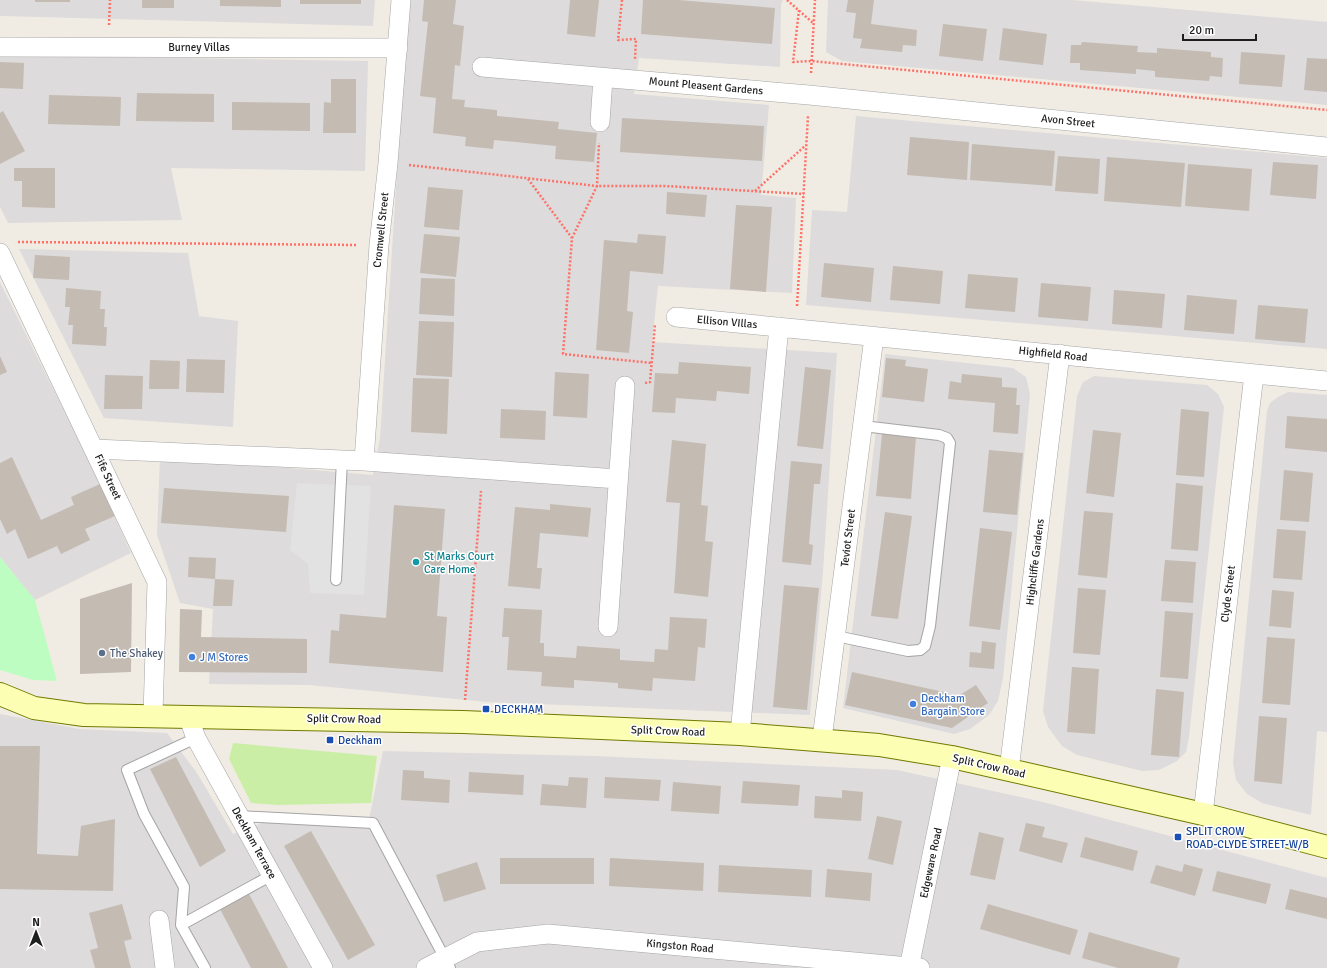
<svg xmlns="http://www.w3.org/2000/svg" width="1327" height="968" font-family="Signika,sans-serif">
<rect width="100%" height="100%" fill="#f0ece4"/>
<path fill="#dddbdb" d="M0,0H375L373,26L0,16Z
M408,0H783L781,4L780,67L639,58L634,94L769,105L761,195L796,198L792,293L658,286L652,342L837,353L823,572L810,715L487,702L309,685L209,684L213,609L180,603L157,535L160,457L373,475L380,438Z
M828,0H1072L1327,22V105L842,61L826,52Z
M0,55L368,61L365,171L171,168L182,220L8,223L0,207Z
M856,116L1327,158V349L806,305L812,210L847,212Z
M19,249L188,253L199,316L238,321L233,427L104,418Z
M0,282L90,463L131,553L35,600L0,557Z
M885,354L1013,368L1026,377L1030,394L1003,678L998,701L989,715L970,729L954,734L843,708Z
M1094,376L1207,385L1218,394L1224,407L1189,737L1186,752L1177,761L1159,770L1142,771L1077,755L1062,746L1048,727L1043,711L1077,396L1083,382Z
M1288,392L1327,395V732L1317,731L1311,815L1262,803L1247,794L1236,780L1233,763L1267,411L1270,403L1278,397Z
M0,714L79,729L167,733L197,773L233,834L267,821L369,819L383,751L595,756L897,770L1043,802L1327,878V968H0Z"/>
<path fill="#cbeea6" d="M233,743L377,756L371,803L278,805L251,803L229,759Z"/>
<path fill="#befdc1" d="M0,557L35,600L57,681L33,680L0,670Z"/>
<path fill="#e2e2e2" d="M297,483L371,486L364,595L310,593L308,564L290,550Z"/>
<path fill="#c4bbb3" d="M35,0H70V2H35Z
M142,0H174V8H142Z
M220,0H281V7L220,6Z
M300,0H361V4H300Z
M424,0H456L453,24L464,26L460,66L455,65L452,99L465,100L464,107L497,110V116L559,122L558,129L597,133L594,162L555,159L556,146L494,140L493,149L465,146L466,137L433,133L436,98L420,96L428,22L422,21Z
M570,0H599L595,37L567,34Z
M643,0H678L775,8L772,44L641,34Z
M848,0H874L871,24L917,30L916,46L903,45L902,52L860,48L862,39L853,38L856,13L846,12Z
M943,24L987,29L983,61L939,56Z
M1003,28L1047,34L1043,65L999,60Z
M1082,42L1138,46L1137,52L1157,53V48L1211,52V57L1223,58L1222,77L1210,76L1209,81L1155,77V71L1136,69V74L1080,70V63H1070L1071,45H1081Z
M1241,52L1285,55L1282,87L1239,84Z
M1307,58L1327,59V92L1304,90Z
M0,62L24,63L23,89L0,88Z
M331,79H356V133H323L324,102L331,103Z
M137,93L214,94V122L136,121Z
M49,95L121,97L120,126L48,124Z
M232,102L310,103V131L232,130Z
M3,111L25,151L0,164V113Z
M622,118L764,126L762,161L620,152Z
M910,137L969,142L967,180L907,175Z
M972,144L1055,151L1052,186L970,180Z
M1058,156L1100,159L1098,194L1055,191Z
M1107,157L1185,163L1181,207L1104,201Z
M1273,162L1318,165L1316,199L1270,195Z
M1188,164L1252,169L1249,211L1185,206Z
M14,168H55V208L22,207V181H14Z
M428,187L463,190L459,230L424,227Z
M667,192L707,195L705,217L666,214Z
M736,205L772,207L766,292L730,289Z
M424,234L460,237L456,277L420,273Z
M638,234L666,236L663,274L630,271L627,311L633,312L629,353L596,350L604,240L637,243Z
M35,255L70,257L69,280L33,278Z
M824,263L874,268L871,302L821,297Z
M893,266L943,271L940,304L890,300Z
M968,274L1018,278L1015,312L965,308Z
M421,278L455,279L454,316L419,314Z
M1041,283L1091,287L1088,321L1038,317Z
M66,288L101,291L100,309H105L104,327H107L106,346L72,344L73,325H68L70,307H65Z
M1114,290L1165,294L1162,328L1112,324Z
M1187,295L1237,300L1234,334L1184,330Z
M1258,305L1308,309L1305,343L1255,339Z
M419,321L454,322L452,377L416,375Z
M0,356L7,372L0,375Z
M886,358L906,360L905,366L928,369L924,402L882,397Z
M187,359L225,360L224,393L186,392Z
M150,360L180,361L179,389H149Z
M679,362L751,367L749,394L717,391L716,401L676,398L675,413L652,412L655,373L678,374Z
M805,367L831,370L823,449L797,446Z
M555,372L589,374L587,418L553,416Z
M962,374L1002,378V387L1017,388L1016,405H1020L1018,434L993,432L995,403L948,399L950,381L961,383Z
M105,375L143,376L142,409H104Z
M413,378L449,379L447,434L411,432Z
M501,409L546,411L545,440L500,438Z
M1181,409L1209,412L1204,477L1176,475Z
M1287,416L1327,419V452L1285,448Z
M1093,430L1121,433L1114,497L1086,493Z
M882,434L916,437L911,499L876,496Z
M672,440L706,444L701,505L708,506L705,541L713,542L708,597L674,593L680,503L666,502Z
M989,450L1023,453L1017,515L983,512Z
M12,457L41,520L74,505L71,497L100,484L115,516L85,529L90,540L61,554L57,546L28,559L15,529L7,534L0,519V463Z
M791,461L822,464L820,484H814L809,544L813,545L811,565L782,562Z
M1284,470L1313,473L1309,522L1280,520Z
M1176,483L1203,486L1198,551L1171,549Z
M164,488L289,496L286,532L161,523Z
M550,504L591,508L588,537L540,533L537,568H542L540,589L508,586L515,507L550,510Z
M394,505L445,509L437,616L447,617L443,672L329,663L331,630L339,631L340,614L386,618Z
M1084,511L1113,513L1107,578L1078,575Z
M885,512L912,516L898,619L871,616Z
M980,528L1012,532L1000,630L969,626Z
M1277,529L1306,531L1302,580L1273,578Z
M189,557L216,558L215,579L188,577Z
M1165,560L1196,562L1193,603L1161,601Z
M215,579L234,580L232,606H213Z
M132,583L131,672L80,674V599Z
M784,585L819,588L807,710L773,707Z
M1078,588L1106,590L1100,655L1073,653Z
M1272,590L1294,592L1291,628L1269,626Z
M504,608L542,610L540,643H544V656L576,658L577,646L620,649V660L654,662L655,649L668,650L670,617L707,619L705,648L698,647L695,681L653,678L652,691L618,688V683L574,680V688L541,686L542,672L507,670L509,637H502Z
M180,609L202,610L201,637L307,639V673L179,672Z
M1165,611L1193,613L1188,679L1160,677Z
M1267,637L1295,639L1290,705L1262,703Z
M982,641L996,643L994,669L969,667L970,652L981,653Z
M1072,667L1099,669L1095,734L1067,732Z
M852,672L944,692V694L958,696L976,685L988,703L952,728L845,705Z
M1156,689L1184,692L1179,757L1151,755Z
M1259,716L1287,718L1282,784L1254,781Z
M0,746H40L37,854L78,856L81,826L115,819L113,891L0,889Z
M176,757L226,851L200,867L150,769Z
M403,770L424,771V778L450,780L449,803L401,800Z
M469,772L524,775L523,795L468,792Z
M569,777L588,778L586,808L540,805L542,784L568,786Z
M605,777L661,780L659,801L604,798Z
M743,781L800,785L798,806L741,803Z
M673,782L721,786L719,814L671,811Z
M842,790L863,792L861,821L814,818L815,796L842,798Z
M877,816L902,821L893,865L868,859Z
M1026,823L1045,827L1042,837L1068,843L1062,863L1019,851Z
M311,831L375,945L348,960L284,846Z
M979,832L1004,838L995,880L970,875Z
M1085,837L1138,851L1133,871L1080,857Z
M500,858H594V884H500Z
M610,858L704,863L703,891L609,886Z
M477,862L486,889L444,902L436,875Z
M1184,864L1203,869L1195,896L1150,883L1156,865L1182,872Z
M719,865L812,870L811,897L718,892Z
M827,869L872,873L870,901L825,897Z
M1217,871L1271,884L1266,904L1212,891Z
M1290,889L1327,898V919L1285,909Z
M249,894L288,968H251L220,909Z
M122,904L132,939L124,941L131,968H95L90,950L98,948L89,913Z
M988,904L1078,930L1070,955L980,929Z
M1089,932L1180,958L1177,968H1118L1082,958Z"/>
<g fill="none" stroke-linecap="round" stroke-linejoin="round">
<defs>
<path id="lane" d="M336,580L342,460
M836,636L908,651L920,650L925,646L930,626L950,443L947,438L939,435L863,426
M196,738L127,770L144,814L184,887L181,925L205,968
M239,816L373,823L450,968
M181,925L272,875"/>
<path id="street" d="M0,47L398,48
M482,67L809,95L1327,147
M600,122L603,78
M0,253L157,582L153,715
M676,317L1327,381
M95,449L364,461L618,479
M364,461L379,245L388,163L401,0
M608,627L625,386
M188,716L196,738L323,968
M740,734L779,327
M822,739L874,337
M1009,770L1060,354
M1203,814L1254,374
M159,920L165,968
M426,968L477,942L548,934L920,968
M909,968L952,757"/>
<path id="secondary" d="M0,694L34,708L84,715L463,722L740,734L879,745L952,757L1203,814L1327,847"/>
</defs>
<use href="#lane" stroke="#a5a5a5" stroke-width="12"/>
<use href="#street" stroke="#a5a5a5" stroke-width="20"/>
<use href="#secondary" stroke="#717b00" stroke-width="24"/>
<path stroke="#ff7166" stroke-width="2.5" stroke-dasharray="2 2" stroke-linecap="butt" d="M622,0L618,40L636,39L635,59
M787,0L813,23
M799,10L793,62L811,61L1327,110
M109,25L110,0
M811,73L815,0
M409,165L597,186L599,143
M528,179L572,238L563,354L652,363
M755,191L806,145
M572,238L597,186H665L804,194
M18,242L357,245
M797,306L808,116
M645,383L650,382L655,324
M465,700L481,491"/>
<use href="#lane" stroke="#fff" stroke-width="10"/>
<use href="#street" stroke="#fff" stroke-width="19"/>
<use href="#secondary" stroke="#fcfeb4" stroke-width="22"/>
</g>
<circle fill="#0f9aa8" stroke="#fff" stroke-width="1.5" cx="416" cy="562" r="4"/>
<circle fill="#5c6f8a" stroke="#fff" stroke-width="1.5" cx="102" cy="653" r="4"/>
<g fill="#3f7fe0" stroke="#fff" stroke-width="1.5">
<circle cx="192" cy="657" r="4"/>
<circle cx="913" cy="704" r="4"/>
</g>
<g fill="#1a4fb4" stroke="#fff" stroke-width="1.5">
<rect x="482" y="705" width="8" height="8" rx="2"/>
<rect x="326" y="736" width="8" height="8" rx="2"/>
<rect x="1174" y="833" width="8" height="8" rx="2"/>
</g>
<g text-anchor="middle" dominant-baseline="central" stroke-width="3" stroke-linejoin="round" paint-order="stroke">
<g font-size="11" fill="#1e1e1e" stroke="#fff">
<text x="199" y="47">Burney Villas</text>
<text transform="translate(706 86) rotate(5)">Mount Pleasent Gardens</text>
<text transform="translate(1068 121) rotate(6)">Avon Street</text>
<text transform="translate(381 230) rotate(-84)">Cromwell Street</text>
<text transform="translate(727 322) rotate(5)">Ellison VIllas</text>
<text transform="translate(1053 354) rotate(6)">Highfield Road</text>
<text transform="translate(108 477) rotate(65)">Fife Street</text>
<text transform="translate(848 538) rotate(-83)">Teviot Street</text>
<text transform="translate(1035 562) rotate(-83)">Highcliffe Gardens</text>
<text transform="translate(1228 594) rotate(-83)">Clyde Street</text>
<text transform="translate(344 719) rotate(1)">Split Crow Road</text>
<text transform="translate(668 731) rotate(2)">Split Crow Road</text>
<text transform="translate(989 766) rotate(13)">Split Crow Road</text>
<text transform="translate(254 843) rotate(61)">Deckham Terrace</text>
<text transform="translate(931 863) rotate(-78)">Edgeware Road</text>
<text transform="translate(680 946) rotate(5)">Kingston Road</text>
</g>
<g font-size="11" fill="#0d838f" stroke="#fff" text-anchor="start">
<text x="424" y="556">St Marks Court<tspan x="424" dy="13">Care Home</tspan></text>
</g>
<g font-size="11" fill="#4e5e75" stroke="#fff" text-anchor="start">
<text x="110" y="653">The Shakey</text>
</g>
<g font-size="11" fill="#366cbe" stroke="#fff" text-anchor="start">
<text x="200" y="657">J M Stores</text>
<text x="921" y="698">Deckham<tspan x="921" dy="13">Bargain Store</tspan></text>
</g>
<g font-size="11" fill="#164399" stroke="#fff" text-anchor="start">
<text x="494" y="709">DECKHAM</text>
<text x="338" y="740">Deckham</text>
<text x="1186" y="831">SPLIT CROW<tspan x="1186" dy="13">ROAD-CLYDE STREET-W/B</tspan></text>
</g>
</g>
<g transform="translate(36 932)" stroke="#ffffff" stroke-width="3" paint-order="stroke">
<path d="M0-3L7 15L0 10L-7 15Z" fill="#1e1e1e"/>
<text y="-6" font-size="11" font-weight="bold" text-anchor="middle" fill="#1e1e1e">N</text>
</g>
<path d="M1183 34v6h73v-6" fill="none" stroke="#1e1e1e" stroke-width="2"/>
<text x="1189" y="34" font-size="12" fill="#1e1e1e" stroke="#ffffff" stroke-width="3" paint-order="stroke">20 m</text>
</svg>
